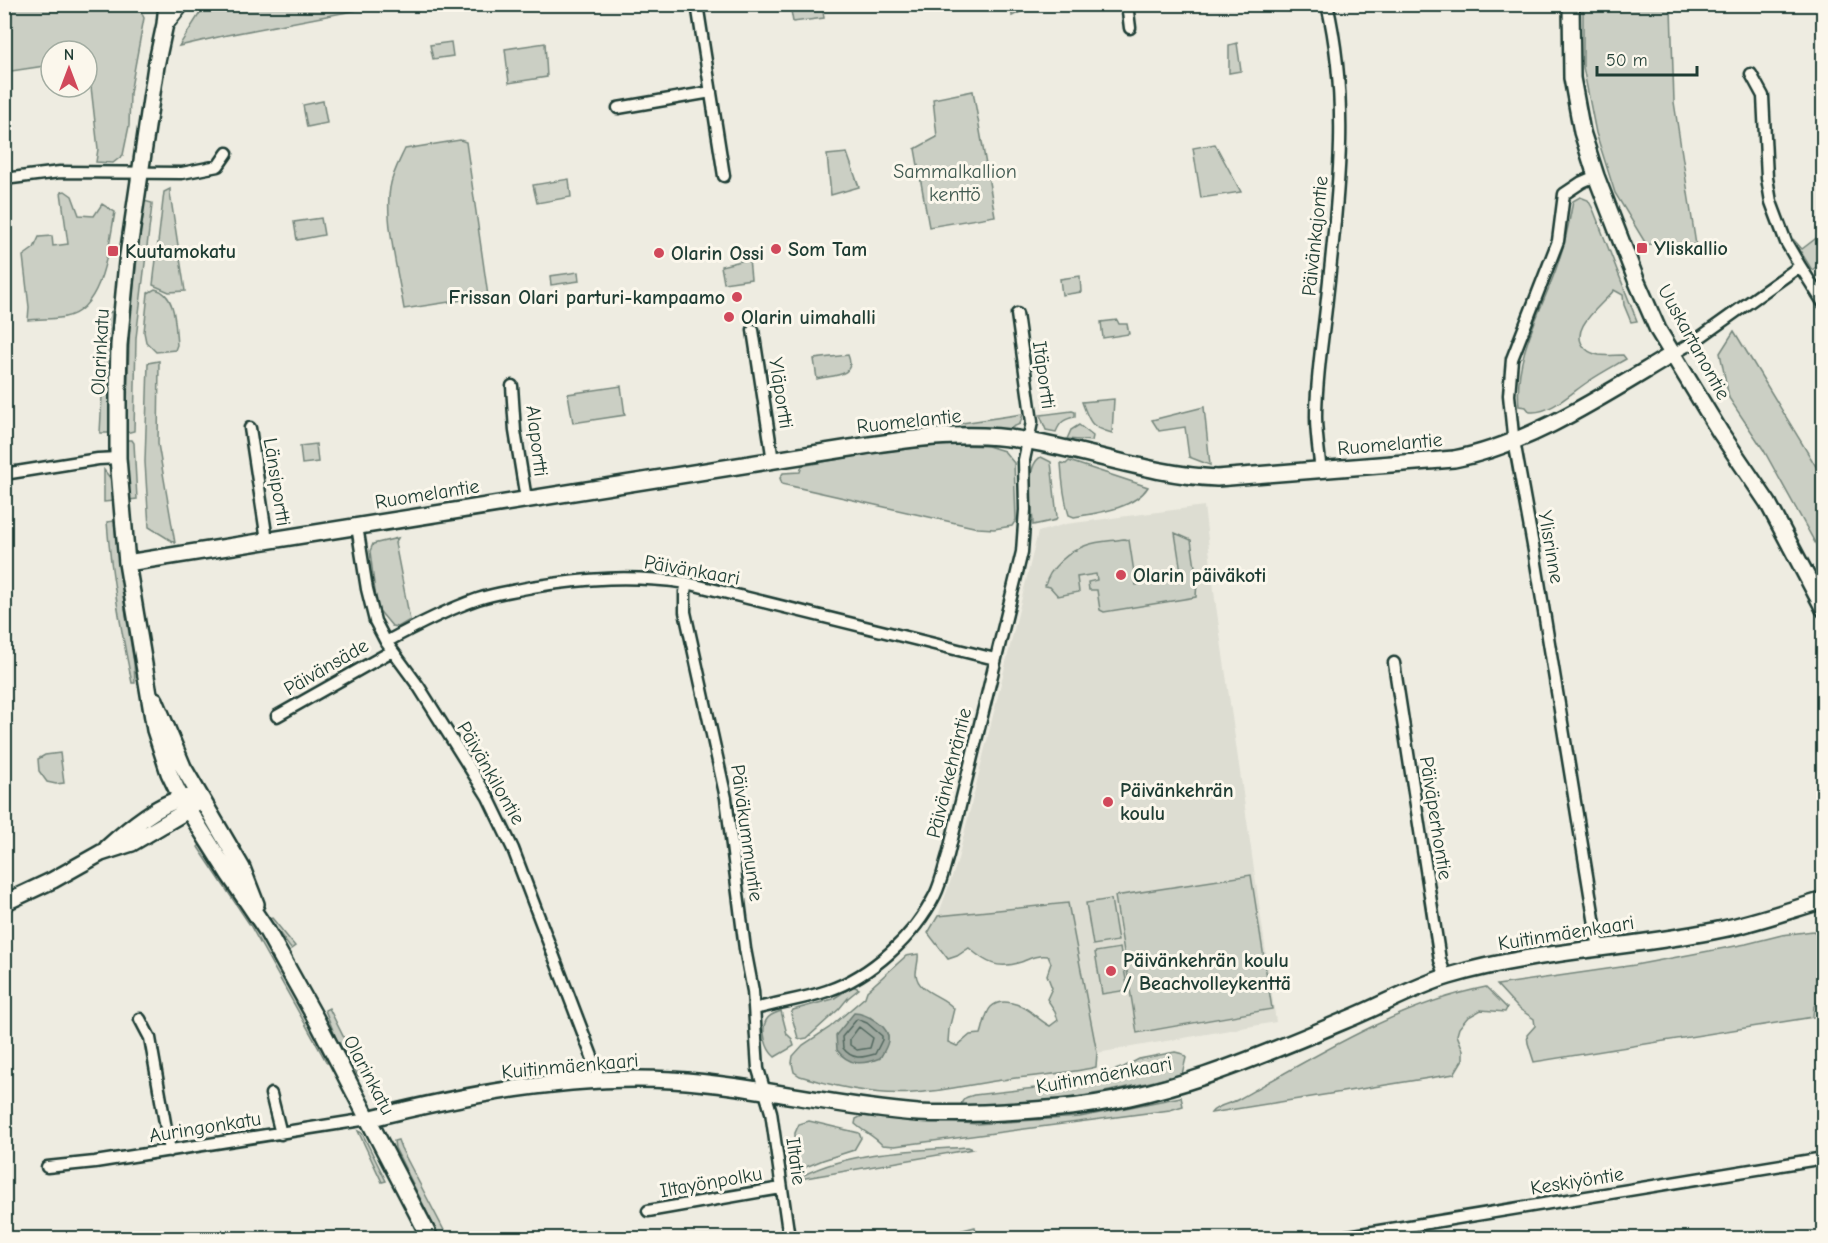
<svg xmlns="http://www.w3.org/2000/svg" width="1828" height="1243" font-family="'Comic Neue',sans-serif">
<rect width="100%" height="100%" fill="#eeece1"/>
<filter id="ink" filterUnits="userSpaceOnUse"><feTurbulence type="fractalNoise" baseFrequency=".0167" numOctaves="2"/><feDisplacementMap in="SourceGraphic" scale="12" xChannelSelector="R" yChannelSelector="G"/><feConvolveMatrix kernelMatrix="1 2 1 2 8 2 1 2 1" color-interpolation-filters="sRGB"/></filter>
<g filter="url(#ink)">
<path fill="#ddddd2" d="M1204,506L1215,599L1276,1022L1097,1053L1068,903L938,916L957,863L1038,532L1066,524Z"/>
<path fill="#cbcfc4" stroke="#75867c" stroke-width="1.5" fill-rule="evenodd" d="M5,4L138,5L144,18L130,93L129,126L123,155L113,163L96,162L98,149L87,51H51V65L5,72Z
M1011,4H1035V5L1012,16Z
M205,5V4L384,5L227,35L179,46Z
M790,5H822L824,18L793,22Z
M1583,5H1812L1671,8L1674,102L1696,245L1646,244L1615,193L1596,133L1583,67Z
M451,42L453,56L433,59L430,45Z
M545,43L547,77L509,83L505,49Z
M1237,43L1241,71L1229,73V45Z
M973,91L995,216L929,227L915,149L937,137L933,99Z
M323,101L327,123L307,127L303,105Z
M460,140L466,142L488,296L404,309C399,277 384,219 390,188C392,174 399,162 405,149Z
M1215,144L1241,192L1201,198L1193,148Z
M847,153L859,187L831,195L827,155Z
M569,179L571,197L537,203L533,185Z
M170,189V193L185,291L169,292L153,285L164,192Z
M65,191L72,196L79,215L94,216L102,204L115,212C109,243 104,310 65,317C53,320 40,318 28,320L29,307L23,256L34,248L39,237L52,236L53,246L68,244L61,192Z
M1580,197L1588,200L1593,209L1637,321L1631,322L1624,305L1623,295L1614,290C1604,304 1565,330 1586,349C1589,352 1594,354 1599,355C1606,356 1615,355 1623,355L1626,359C1614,366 1601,373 1589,381C1572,392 1551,414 1530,412L1526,407L1519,406C1514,356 1540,314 1556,269C1564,247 1569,224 1573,201Z
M144,201L152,203V205L136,338L134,431L126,433L130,317Z
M321,218L324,235L297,240L294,222Z
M1823,233V262L1812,270L1793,239L1802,249Z
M749,259L751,279L724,283L721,266Z
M578,272L579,281L551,285L550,276Z
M1080,276L1081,292L1062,295L1060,279Z
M155,289C177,294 175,326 177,345L175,350L156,352L146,342L144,332L148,293Z
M112,311L109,433H100L106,321L107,314Z
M1117,320L1119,324H1127L1129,334L1103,338L1101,322Z
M1734,331L1823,478V557L1763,449L1729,398L1720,353Z
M848,355C857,377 833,375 817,379L814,359Z
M159,361L158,444L175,543L149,527L145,462L148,363Z
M621,386L625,415L573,423L568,394Z
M1114,399L1112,433C1090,427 1090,423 1082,402Z
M1204,407L1210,465L1189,457L1185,427L1159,431L1152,420Z
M1072,411L1075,412V417C1064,419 1060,422 1056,432L1046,430L1040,415Z
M1023,414L1020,424L1006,430L935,427Z
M1079,425L1093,436L1092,441L1067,439L1071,430Z
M126,440H132L134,443L137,499L129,500Z
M316,444L318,462L302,464L300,446Z
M954,445L988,446L1004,451L1014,463L1016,520L1012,526L994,529L978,528L782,484L780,478L783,473L800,472L802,466C852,456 903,447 954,445Z
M1041,457L1051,462L1057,517L1056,520L1033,525C1033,507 1024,465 1041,457Z
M1069,461L1148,487C1134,509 1097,513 1074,517L1069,515C1064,499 1062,480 1061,463L1066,464Z
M104,470L111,479L113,501L104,502Z
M114,521L126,615L134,663L135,683H132C121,630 111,576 107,522Z
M1175,533L1191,540L1197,581L1196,597L1104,612L1100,610L1097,590H1089L1088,582L1097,580L1096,574L1077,577L1079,592L1058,596L1050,587L1045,586C1049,568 1069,551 1087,545C1098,541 1112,541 1124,539L1129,540L1136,585L1182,578Z
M398,538L395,543L410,620L398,627L392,626L377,608L370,551L373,544Z
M60,753L64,783L56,784L47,782L39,771L38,759L45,755Z
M200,845L261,934L330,1062L327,1063L250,925L198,847Z
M1251,875L1272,1009L1137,1033L1115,896Z
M1111,899L1118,941L1093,945L1086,903Z
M1068,903L1097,1053L1096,1067C1067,1074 1038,1075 1009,1079C977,1083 946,1091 913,1093C875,1096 836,1087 800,1076L794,1072L792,1063L793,1056L803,1045L829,1028L865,997L867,991L906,956L918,954C919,961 916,967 916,974C918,994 945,995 954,1009L949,1029L948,1042L957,1046L970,1035L981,1034C984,1026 985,1013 991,1007C1001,997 1021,1004 1031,1012C1037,1017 1042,1022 1050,1026L1058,1020L1055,1011L1047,999L1052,988L1047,975L1051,963L1048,956C1036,955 1031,958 1021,962C998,970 986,963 969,948L957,956L948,959L928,933L938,916ZM871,1018C890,1033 892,1036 880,1058Z
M272,918L295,946L291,949L269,919Z
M1813,931L1823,937L1824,996L1814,1006L1813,1017L1534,1062L1528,1043L1527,1035L1535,1026L1534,1019L1518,1008L1497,985L1635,965L1746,944L1782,935Z
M1120,948L1128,990L1102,994L1095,952Z
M853,986L859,989L848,998L839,1009L807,1038L801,1039L798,1038L791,1014L793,1010L833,999Z
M1486,987L1507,1008L1505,1012L1481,1010L1467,1018L1459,1028L1457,1035L1463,1050V1059L1454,1074L1211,1113C1216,1105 1231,1104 1239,1099C1315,1056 1399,1004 1486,987Z
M329,1008L362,1074L358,1076L336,1038L325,1010Z
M781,1011L787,1034L792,1039L794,1046L775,1057C766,1050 760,1029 767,1019C770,1014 776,1013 781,1011Z
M1175,1052L1183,1054L1186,1058L1182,1074C1122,1090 1060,1103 998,1105C986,1105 972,1108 961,1105C963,1097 967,1097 974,1095L1079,1083L1124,1067L1139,1059Z
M1181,1097L1183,1106L1170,1110L895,1146L882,1145C874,1136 864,1132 855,1124L856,1119L862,1116L977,1124L1080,1117Z
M809,1121L859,1133L861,1138L854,1150L823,1160L801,1169L795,1168V1133L799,1124Z
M358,1131L362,1133L386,1181L382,1182Z
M398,1140L401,1148L448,1238H440L395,1148L394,1141Z
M968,1147L973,1149L794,1180C847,1150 909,1151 968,1147Z
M975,1227L977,1235L957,1238L955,1232Z"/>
<path fill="#9fa89f" stroke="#6c7d74" stroke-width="1.5" d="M854,1013C865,1013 891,1026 888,1041C887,1047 883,1053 880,1058C863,1065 849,1066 837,1050L836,1035Z"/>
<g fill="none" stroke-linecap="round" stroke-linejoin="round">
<path stroke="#52685f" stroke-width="1.5" d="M857,1019L867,1023L882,1036V1040L875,1054C862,1058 852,1060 843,1048L842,1037Z
M859,1027L873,1038L870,1048L857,1050L850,1045V1039Z"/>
<defs>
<path id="street" d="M697,4L724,176
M1127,4L1130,28
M618,108L711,92
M1596,176L1582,182L1564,194L1558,241L1512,359L1509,395L1513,435L1534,551L1599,949
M4,179L60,172L182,173L218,166L227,153
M1800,266L1824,304
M753,330L773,461
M1673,354L1692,343L1800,266L1786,242L1771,202L1767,178L1763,96L1751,74
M512,386L515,431L526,499
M250,428L267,540
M1321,471C1319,453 1316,435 1316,417C1316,380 1322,344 1326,308C1337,204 1351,107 1327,4
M4,474L98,459L118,458
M357,526L367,589L375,621L386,642L419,687L488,797L513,849L596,1067L598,1080
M687,583L685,592V612L726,798L745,949L753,991L758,1069L771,1112L789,1238
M386,642C415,626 446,610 478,599C495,593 514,591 532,587C586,578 632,575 687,583L995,659
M1394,663L1440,960L1446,977
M277,716L392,651
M755,1009C779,1002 804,999 827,991C871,976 914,937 935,895C941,883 944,868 948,855L1022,552L1025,510L1024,460L1032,422L1017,314
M140,1019L150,1038L170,1151
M271,1094L281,1134
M47,1167L95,1162L368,1119
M648,1211L781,1188
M1336,1238L1824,1158"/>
<path id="secondary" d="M167,4L165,24L156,66L127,262L119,345L118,390V458L127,563L155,730L169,773L181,798L228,873L267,931L316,1019L430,1238
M1571,4L1572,78L1582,132L1596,176L1637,282L1658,330L1720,432L1768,503L1824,609
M165,24L181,4
M127,563L857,447C914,438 972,430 1029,441C1092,452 1153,475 1217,478L1454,459C1530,445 1607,393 1673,354
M155,700L183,767L242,868L256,904
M107,848C127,830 163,799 190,797
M4,903L53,880L101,853L132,843L188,810L194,804
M368,1119C462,1095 576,1074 672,1080C755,1085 835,1107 918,1113C965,1115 1013,1112 1060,1108C1163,1099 1259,1057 1353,1017C1384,1004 1416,986 1449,976C1536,950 1634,948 1723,929C1757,922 1790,910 1824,900"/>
</defs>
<use href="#street" stroke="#1f3d34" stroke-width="15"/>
<use href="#secondary" stroke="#1f3d34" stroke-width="20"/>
<use href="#street" stroke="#fbf7ec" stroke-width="10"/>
<use href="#secondary" stroke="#fbf7ec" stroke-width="15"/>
</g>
</g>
<g fill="#d1495b" stroke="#fbf7ec" stroke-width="2">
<rect x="1636" y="242" width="12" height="12" rx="3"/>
<circle cx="776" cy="249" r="6"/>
<rect x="107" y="245" width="12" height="12" rx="3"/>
<circle cx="659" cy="253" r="6"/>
<circle cx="737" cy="297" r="6"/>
<circle cx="729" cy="317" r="6"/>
<circle cx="1121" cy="575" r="6"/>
<circle cx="1108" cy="802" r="6"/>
<circle cx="1111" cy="971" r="6"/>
</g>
<g text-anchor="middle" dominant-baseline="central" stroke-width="6" stroke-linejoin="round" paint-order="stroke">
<g font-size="20" fill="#415a51" stroke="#fbf7ec">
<text x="955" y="171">Sammalkallion<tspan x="955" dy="23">kenttö</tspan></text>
</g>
<g font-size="20" fill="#1f3d34" stroke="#fbf7ec">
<text transform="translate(1315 236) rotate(-84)">Päivänkajontie</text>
<text transform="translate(1694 342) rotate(61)">Uuskartanontie</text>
<text transform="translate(100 352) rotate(-87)">Olarinkatu</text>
<text transform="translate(1044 375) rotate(82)">Itäportti</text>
<text transform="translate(781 393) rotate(81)">Yläportti</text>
<text transform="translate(909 421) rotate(-6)">Ruomelantie</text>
<text transform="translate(537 441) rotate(83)">Alaportti</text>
<text transform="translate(1390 444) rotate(-5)">Ruomelantie</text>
<text transform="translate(277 482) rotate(81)">Länsiportti</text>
<text transform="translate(427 494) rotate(-9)">Ruomelantie</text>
<text transform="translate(1551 547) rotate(80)">Ylisrinne</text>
<text transform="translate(692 570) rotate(10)">Päivänkaari</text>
<text transform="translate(326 667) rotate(-30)">Päivänsäde</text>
<text transform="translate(491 773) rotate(60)">Päivänkilontie</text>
<text transform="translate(949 773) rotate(-76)">Päivänkehräntie</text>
<text transform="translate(1436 818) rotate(81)">Päiväperhontie</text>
<text transform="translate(747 833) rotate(82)">Päiväkummuntie</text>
<text transform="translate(1566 933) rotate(-9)">Kuitinmäenkaari</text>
<text transform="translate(570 1066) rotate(-5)">Kuitinmäenkaari</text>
<text transform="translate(369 1075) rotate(62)">Olarinkatu</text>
<text transform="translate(1104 1075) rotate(-10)">Kuitinmäenkaari</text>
<text transform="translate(205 1127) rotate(-9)">Auringonkatu</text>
<text transform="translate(796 1161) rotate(82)">Iltatie</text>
<text transform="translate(1577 1181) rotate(-9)">Keskiyöntie</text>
<text transform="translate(711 1182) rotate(-10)">Iltayönpolku</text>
</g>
<g font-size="20" font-weight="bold" fill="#1f3d34" stroke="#fbf7ec" text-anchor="start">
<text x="1654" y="248">Yliskallio</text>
<text x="788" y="249">Som Tam</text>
<text x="125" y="251">Kuutamokatu</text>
<text x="671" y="253">Olarin Ossi</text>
<text x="725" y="297" text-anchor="end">Frissan Olari parturi-kampaamo</text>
<text x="741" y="317">Olarin uimahalli</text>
<text x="1133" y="575">Olarin päiväkoti</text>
<text x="1120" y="790">Päivänkehrän<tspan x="1120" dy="23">koulu</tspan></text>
<text x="1123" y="960">Päivänkehrän koulu<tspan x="1123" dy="23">/ Beachvolleykenttä</tspan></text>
</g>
</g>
<rect width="1828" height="1243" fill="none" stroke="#fbf7ec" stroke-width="24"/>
<rect x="12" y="12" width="1804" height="1219" fill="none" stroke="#1f3d34" stroke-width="2" filter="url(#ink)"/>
<g transform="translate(69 69)"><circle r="28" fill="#fbf7ec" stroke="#a3ada2" stroke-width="1.5"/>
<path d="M0-4.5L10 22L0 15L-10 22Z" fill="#d1495b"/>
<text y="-9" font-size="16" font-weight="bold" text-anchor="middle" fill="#1f3d34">N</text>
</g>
<path d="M1597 66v9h100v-9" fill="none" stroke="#1f3d34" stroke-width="3"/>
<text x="1606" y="66" font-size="18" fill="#1f3d34" stroke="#fbf7ec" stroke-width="4.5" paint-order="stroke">50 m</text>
</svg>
